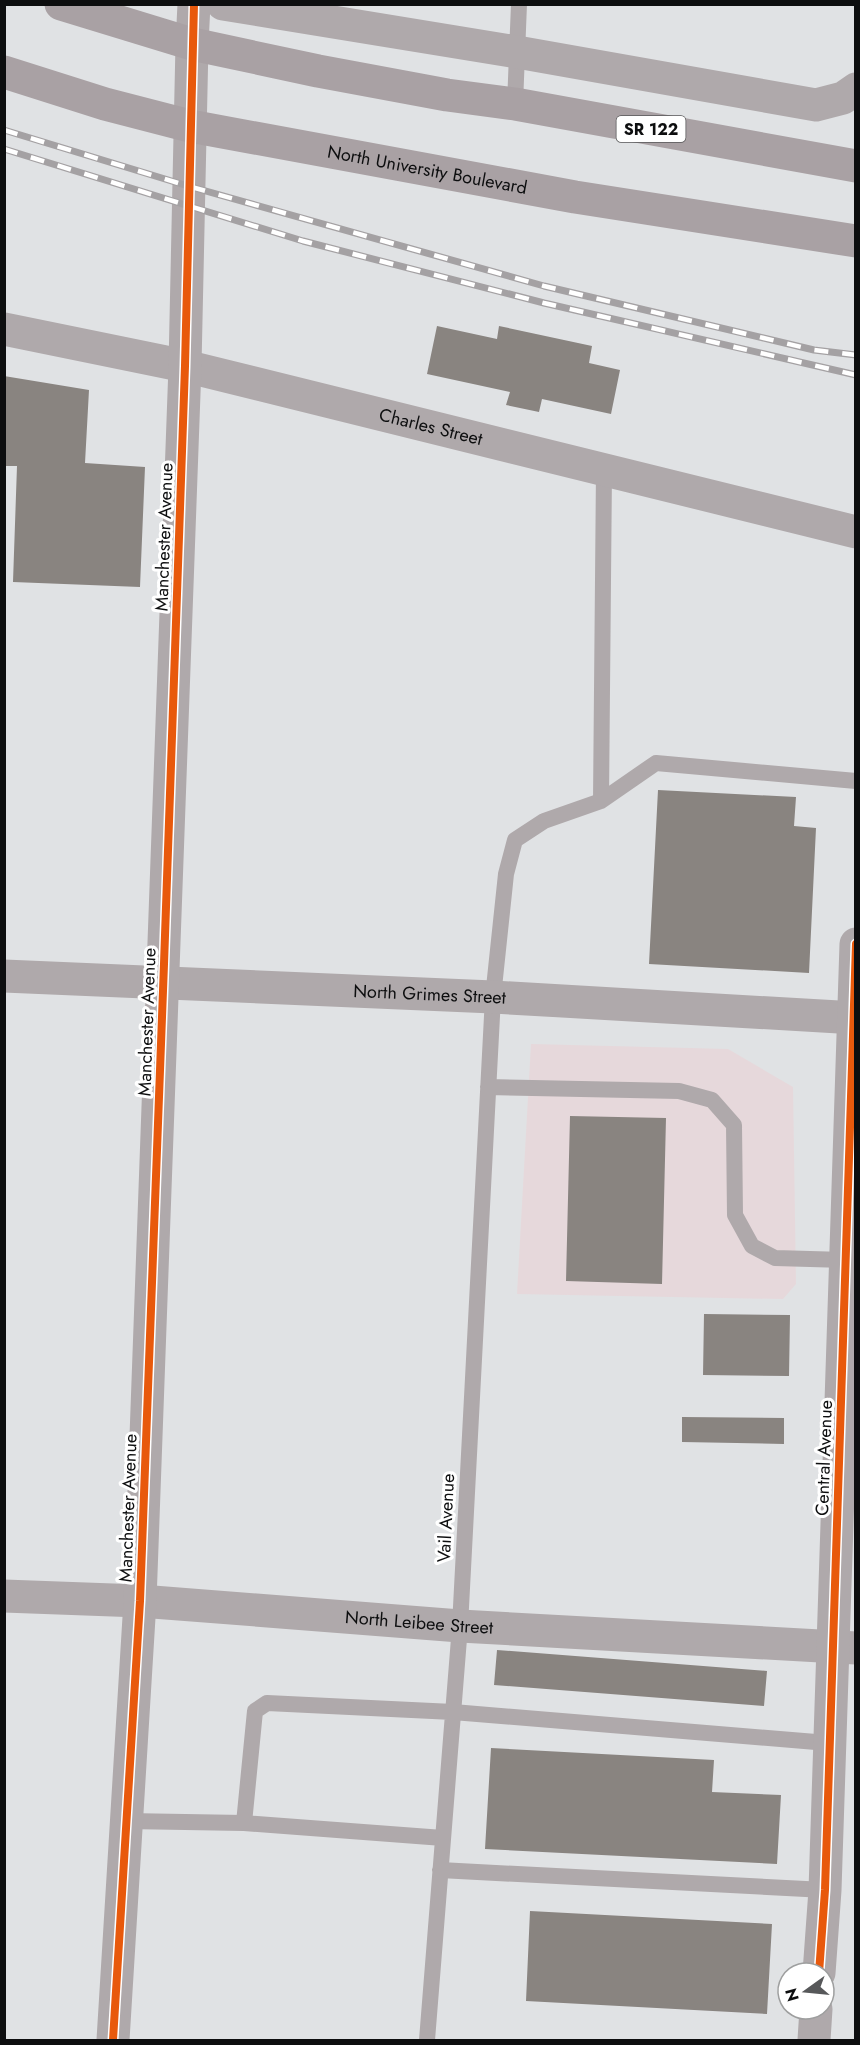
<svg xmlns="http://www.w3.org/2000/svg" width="860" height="2045" font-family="Jost,sans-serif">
<rect width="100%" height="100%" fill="#e0e2e4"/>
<path fill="#e6d8db" d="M531,1044L728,1049L793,1087L796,1284L783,1299L517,1294Z"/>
<path fill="#898480" d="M437,326L497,339L499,326L592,346L589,363L620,370L611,414L542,399L539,412L506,405L510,392L427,374Z
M4,376L89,390L85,463L145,467L140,587L13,582L17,466H4Z
M658,790L796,797L794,826L816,828L809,973L649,964Z
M570,1116L666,1118L662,1284L566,1281Z
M704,1314L790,1315L789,1376L703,1375Z
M682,1417L784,1418V1444L682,1442Z
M497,1650L767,1671L764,1706L494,1685Z
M491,1748L714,1760L712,1792L781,1795L777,1864L485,1849Z
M530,1911L772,1924L767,2014L526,2001Z"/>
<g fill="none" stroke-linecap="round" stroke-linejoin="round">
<path stroke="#afa9ab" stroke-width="16" d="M515,104L519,4
M601,801L604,470
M488,1087L679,1091L712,1100L734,1125L735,1215L752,1246L775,1258L845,1260
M126,1821L244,1823
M443,1838L244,1823L255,1711L267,1703L453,1712L828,1743
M440,1870L825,1890
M427,2040L460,1626L493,997L506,874L515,840L544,821L601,801L656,763L856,781"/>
<g stroke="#afa9ab" stroke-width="33">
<path d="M223,4L517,52L816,105L843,98L856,89"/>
<path d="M192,44L194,4"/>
<path id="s1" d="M4,329L185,366L856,532"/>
<path id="s2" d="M4,976L493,997L856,1018"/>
<path id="s3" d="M4,1596L140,1601L460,1626L856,1648"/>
</g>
<path stroke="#afa9ab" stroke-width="33" d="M819,1973L825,1890L856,944
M113,2040L140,1601L185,366L192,44
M814,2040L816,2009"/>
<g stroke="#a9a1a4" stroke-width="33">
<path d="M61,4L192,44L318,71L447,95L515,104L856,166"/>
<path id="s4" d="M4,72L105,104L190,126L575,197L856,241"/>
</g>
<defs>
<path id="rail" d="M4,130L188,186L544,286L814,350L856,355
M4,149L303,241L544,303L856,375"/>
</defs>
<use href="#rail" stroke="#a4a1a3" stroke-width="7"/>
<use href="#rail" stroke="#fff" stroke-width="4.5" stroke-dasharray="14" stroke-linecap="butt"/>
<defs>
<path id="cycleway" d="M819,1973L825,1890L856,944
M113,2040L140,1601L164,964L185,366L194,4"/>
</defs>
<use href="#cycleway" stroke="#fff" stroke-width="11"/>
<use href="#cycleway" stroke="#e8590c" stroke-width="8"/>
</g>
<g text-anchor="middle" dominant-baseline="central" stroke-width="6" stroke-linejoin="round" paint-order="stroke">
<rect fill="#fff" stroke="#565657" stroke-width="1.5" x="616.5" y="116" width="69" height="26" rx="4.5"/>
<g font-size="16" font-weight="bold" fill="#0d0e0f">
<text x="651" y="129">SR 122</text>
</g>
<g font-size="18" fill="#0d0e0f" stroke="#fff">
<text stroke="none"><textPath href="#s4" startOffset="435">North University Boulevard</textPath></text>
<text stroke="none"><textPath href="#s1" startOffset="438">Charles Street</textPath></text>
<text transform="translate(164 537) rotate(-88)">Manchester Avenue</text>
<text stroke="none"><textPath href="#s2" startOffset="426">North Grimes Street</textPath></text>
<text transform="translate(147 1022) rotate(-88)">Manchester Avenue</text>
<text transform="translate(824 1458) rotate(-88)">Central Avenue</text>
<text transform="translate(128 1508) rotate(-88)">Manchester Avenue</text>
<text transform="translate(446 1518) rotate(-87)">Vail Avenue</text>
<text stroke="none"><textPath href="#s3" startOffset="416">North Leibee Street</textPath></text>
</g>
</g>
<rect width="860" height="2045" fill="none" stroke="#0d0e0f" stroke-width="12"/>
<g transform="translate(806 1991) rotate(255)"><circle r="28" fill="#ffffff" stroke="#9e9f9f" stroke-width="1.5"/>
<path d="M0-4.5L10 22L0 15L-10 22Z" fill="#57585a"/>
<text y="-9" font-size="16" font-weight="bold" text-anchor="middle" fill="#0d0e0f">N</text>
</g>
</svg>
